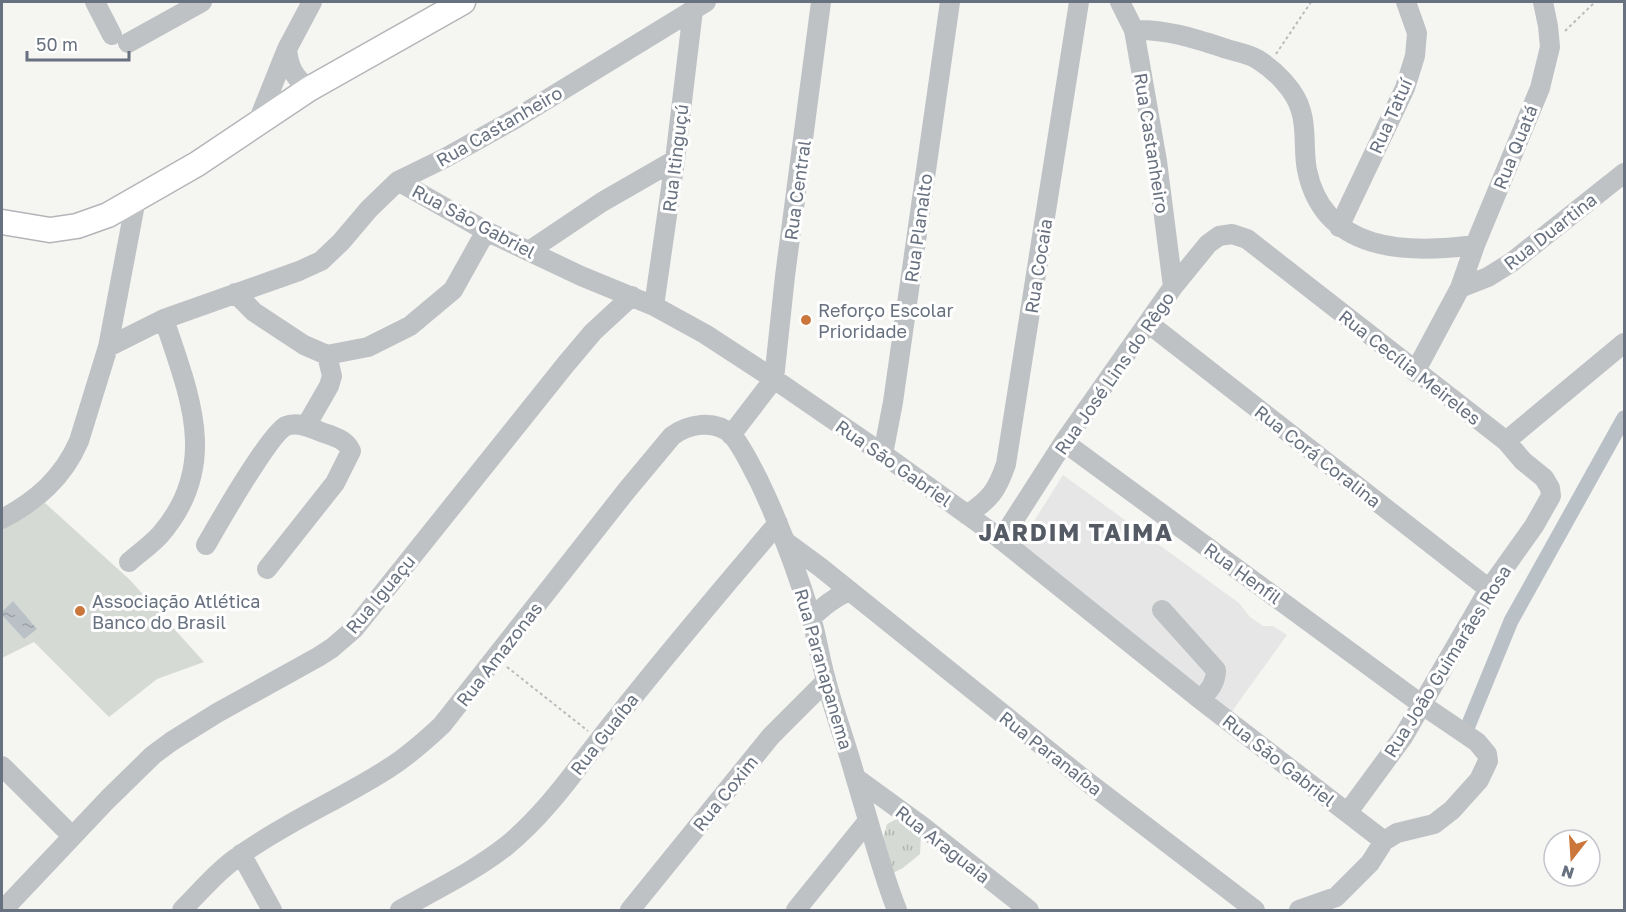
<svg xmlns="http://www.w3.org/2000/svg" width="1626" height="912" font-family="'Golos Text',sans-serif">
<defs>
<pattern id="park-tufts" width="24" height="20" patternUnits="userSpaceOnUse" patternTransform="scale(1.5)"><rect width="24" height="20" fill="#d5dbd4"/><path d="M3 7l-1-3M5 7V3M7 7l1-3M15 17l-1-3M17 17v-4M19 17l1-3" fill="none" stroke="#b1b6b1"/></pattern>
<pattern id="water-ripples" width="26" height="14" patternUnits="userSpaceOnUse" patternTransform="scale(1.5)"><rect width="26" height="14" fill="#bac1c6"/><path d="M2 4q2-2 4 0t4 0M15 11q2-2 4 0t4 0" fill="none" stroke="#9ba1a6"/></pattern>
</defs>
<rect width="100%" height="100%" fill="#f5f5f2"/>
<path fill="#e5e6e5" d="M1063,475L1239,603L1250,617L1263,626H1273L1287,635L1230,714L1019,545Z"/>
<path fill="#d5dbd4" d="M45,503L130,580L204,662L157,679L109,717L34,642L2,658V526Z"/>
<path fill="url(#park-tufts)" d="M904,815L921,835L920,854L903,868L889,875L881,845L887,824Z"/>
<path fill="url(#water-ripples)" d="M13,601L37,629L24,639L2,615V612Z"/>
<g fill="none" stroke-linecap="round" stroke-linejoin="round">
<path stroke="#bac1c6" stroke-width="15" d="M1468,726L1511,621L1624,418"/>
<defs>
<path id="major" d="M2,222L50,230L77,226L108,215L197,164L309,89L463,2"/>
</defs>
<use href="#major" stroke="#b3b5b9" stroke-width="27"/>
<path stroke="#b9bbbd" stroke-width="2" stroke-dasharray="3 3" stroke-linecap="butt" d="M1565,31L1595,2
M1276,54L1311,2
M507,667L588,731"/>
<path stroke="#bfc2c5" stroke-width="20" d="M95,2L112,35
M1120,2L1134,30L1157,161L1173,287
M1134,30C1167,29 1196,39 1227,49C1237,52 1249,54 1257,59C1275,70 1296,91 1301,111C1307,130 1303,151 1307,170C1324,253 1408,254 1475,245
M128,43L202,2
M287,49C289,68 294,77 309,89
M257,124L287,49L312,2
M398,181L486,231L581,276L654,306L705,334L774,379L883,454L994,534L1201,700L1384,841
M1339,227L1405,88L1415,56L1417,33L1406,2
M529,251L602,202L675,160
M1460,288L1475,245L1540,88L1550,47L1548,26L1543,2
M235,293L254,312L304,345L327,355L368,347L410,326L453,290L486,231
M654,306L675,160L693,10
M1148,323L1489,589
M108,347L164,319L299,271L321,261L341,242L369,209L398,181L445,158L515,119L706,2
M1415,372L1460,288L1488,277L1512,262L1624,173
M306,426L329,386L332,376L327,355
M731,435L774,379L785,276L821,2
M1506,441L1624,343
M1064,442L1421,704L1477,742L1487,754L1488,761L1479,780L1452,810L1434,824L1397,833L1384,841L1370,863L1336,897L1299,910
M883,454L893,402L950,2
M967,515C990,499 997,491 1006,464L1079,2
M2,519C36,501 63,478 79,441L108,347L136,199
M1001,540L1064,442L1173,287L1208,244L1219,236L1232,234L1247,239L1506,441L1523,461L1544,478L1550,488L1551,496L1534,526L1489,589L1403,737L1348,812
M786,542L820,567L1085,780L1255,910
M206,545C218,524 270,433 286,426C297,421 311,428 321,432C333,436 346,439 351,451L335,483L267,569
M129,562C139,553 151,545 160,535C221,465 189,395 164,319
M1162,610L1216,670C1216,683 1209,690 1201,700
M811,618C823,607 833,598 849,591
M2,766L72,836
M856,778L922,826L1029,910
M241,854L272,910
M3,910L108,799L153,755L172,741L217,713L318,657L332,648L354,629L566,364L593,332L632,296
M182,910C201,891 219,869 242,854C288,821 341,799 389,768C408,756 426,740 442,725L627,490L672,436C688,424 714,419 731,434C741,444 752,468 759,481C780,525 797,571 811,617C817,638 820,659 826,680C834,712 846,743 855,776C869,821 880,867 897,910
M400,910C435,890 473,872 505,847C550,811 582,760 618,716C670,650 724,587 778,523
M630,910L771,736L826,681
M796,910L867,822"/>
<use href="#major" stroke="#fff" stroke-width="24"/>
</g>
<g fill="#cb773c" stroke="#fff" stroke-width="2">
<circle cx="806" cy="320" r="6"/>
<circle cx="80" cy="611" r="6"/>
</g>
<g text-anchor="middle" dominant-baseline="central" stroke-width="6" stroke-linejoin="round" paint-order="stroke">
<g font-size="18" fill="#68717f" stroke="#fff">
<text transform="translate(1390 116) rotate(-66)">Rua Tatuí</text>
<text transform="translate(499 126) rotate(-30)">Rua Castanheiro</text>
<text transform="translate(1152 143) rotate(81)">Rua Castanheiro</text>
<text transform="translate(1515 147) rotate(-68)">Rua Quatá</text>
<text transform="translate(675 158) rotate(-83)">Rua Itinguçú</text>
<text transform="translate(797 190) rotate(-82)">Rua Central</text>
<text transform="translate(474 221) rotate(28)">Rua São Gabriel</text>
<text transform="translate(918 228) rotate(-82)">Rua Planalto</text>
<text transform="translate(1550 231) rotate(-38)">Rua Duartina</text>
<text transform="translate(1038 266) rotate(-81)">Rua Cocaia</text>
<text transform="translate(1410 367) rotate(38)">Rua Cecília Meireles</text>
<text transform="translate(1114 373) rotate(-55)">Rua José Lins do Rêgo</text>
<text transform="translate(1318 456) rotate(38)">Rua Corá Coralina</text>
<text transform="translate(894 463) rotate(35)">Rua São Gabriel</text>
<text transform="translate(1243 573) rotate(36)">Rua Henfil</text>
<text transform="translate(380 594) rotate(-50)">Rua Iguaçu</text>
<text transform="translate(499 654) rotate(-52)">Rua Amazonas</text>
<text transform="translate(1447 661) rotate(-58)">Rua João Guimarães Rosa</text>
<text transform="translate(824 669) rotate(74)">Rua Paranapanema</text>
<text transform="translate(604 734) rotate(-52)">Rua Guaíba</text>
<text transform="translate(1051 753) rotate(38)">Rua Paranaíba</text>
<text transform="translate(1279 760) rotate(38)">Rua São Gabriel</text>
<text transform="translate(725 793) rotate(-51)">Rua Coxim</text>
<text transform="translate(943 844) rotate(38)">Rua Araguaia</text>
</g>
<g font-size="18" fill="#68717f" stroke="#fff" text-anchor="start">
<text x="818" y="310">Reforço Escolar<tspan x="818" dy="21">Prioridade</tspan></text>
<text x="92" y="601">Associação Atlética<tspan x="92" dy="21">Banco do Brasil</tspan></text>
</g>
<g font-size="24" font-weight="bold" letter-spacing="1.5" fill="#555b65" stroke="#fff">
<text x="1076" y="531">JARDIM TAIMA</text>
</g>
</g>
<rect width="1626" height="912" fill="none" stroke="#68717f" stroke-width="6"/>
<g transform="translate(1572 858) rotate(197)"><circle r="28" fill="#ffffff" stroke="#c3c6cc" stroke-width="1.5"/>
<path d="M0-4.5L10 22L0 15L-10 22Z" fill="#cb773c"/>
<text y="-9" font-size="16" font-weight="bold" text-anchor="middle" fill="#68717f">N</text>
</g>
<path d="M27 51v9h102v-9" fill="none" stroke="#68717f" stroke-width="3"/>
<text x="36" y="51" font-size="18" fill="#68717f" stroke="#ffffff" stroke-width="4.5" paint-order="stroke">50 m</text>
</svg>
